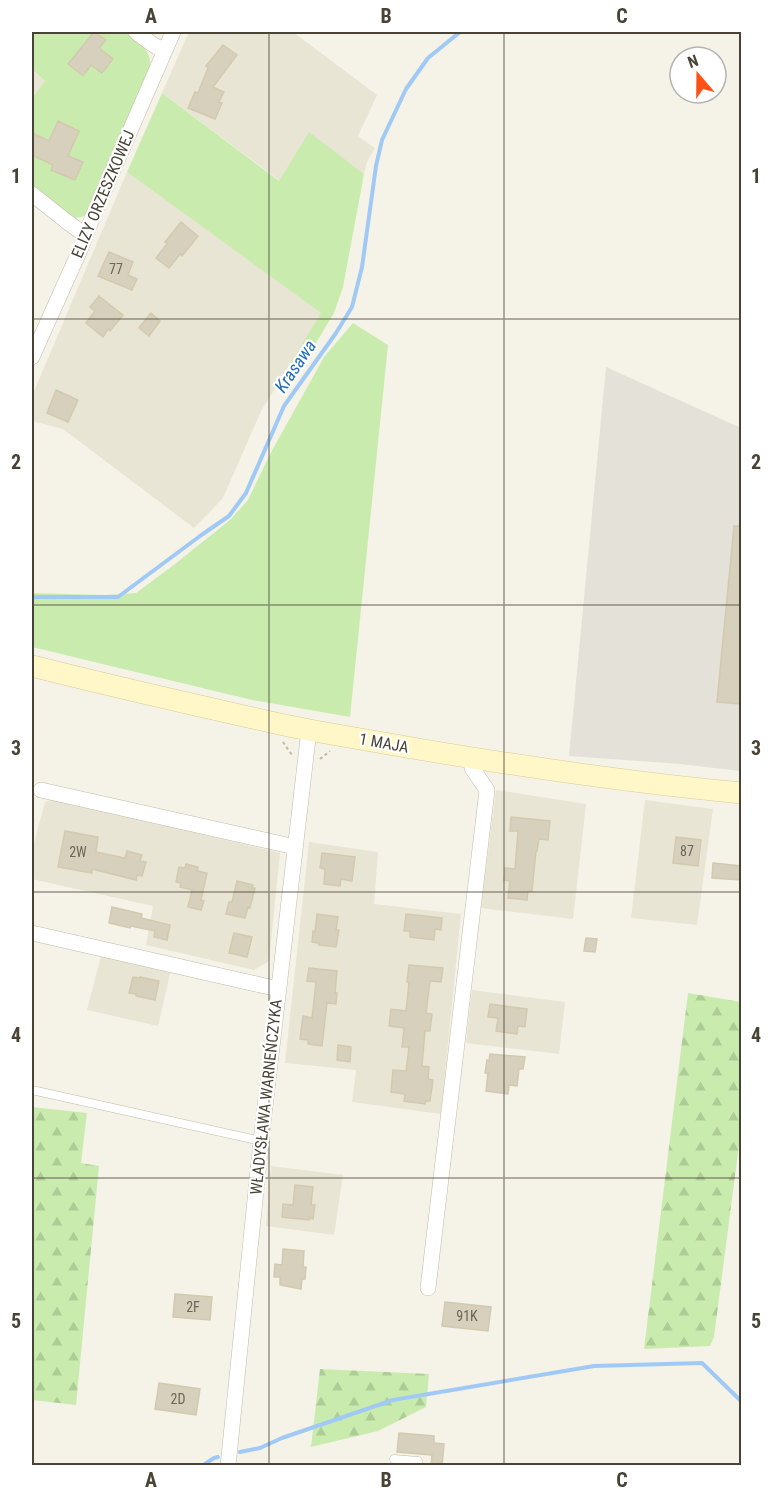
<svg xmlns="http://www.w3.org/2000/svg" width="773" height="1497" font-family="'Roboto Condensed',sans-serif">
<defs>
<pattern id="forest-firs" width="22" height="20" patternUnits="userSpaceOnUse" patternTransform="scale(1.5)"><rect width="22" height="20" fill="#c9ecae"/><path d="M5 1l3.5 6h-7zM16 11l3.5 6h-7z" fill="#aecc96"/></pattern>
</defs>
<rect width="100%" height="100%" fill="#f5f2e8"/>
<path fill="#e9e5d5" d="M189,32H293L377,95L358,136L375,148L367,162L364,174L309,133L280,181L162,93Z
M32,69L45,81L32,98Z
M127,172L322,313L261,411L223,498L194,528L63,429L32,421V396Z
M496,790L586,804L573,919L481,908Z
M54,799L280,853L269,961L254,970L146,945L153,906L32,879V851L45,802Z
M645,800L713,809L697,925L631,918Z
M309,842L378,852L374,904L461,914L441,1114L352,1102L356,1070L285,1063Z
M101,956L171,970L158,1026L87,1010Z
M472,990L565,1002L559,1054L466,1043Z
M271,1166L343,1175L334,1235L266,1226Z"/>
<path fill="#e4e1d9" d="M606,367L741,428V771L680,764L569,756Z"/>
<path fill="#c9ecae" d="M32,32H126C138,41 152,50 150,67L88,214C81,218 76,219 69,216L32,186V98L45,81L32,69Z
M162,93L279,181L309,132L364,174L343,287L334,313L299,371L290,364L321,313L127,172Z
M353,323L388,345L350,717L252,700L32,647V593L105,595L136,593L175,564L230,520L248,500L269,456L324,357Z"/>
<path fill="url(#forest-firs)" d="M688,993L741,1002V1130L714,1337L710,1346L644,1349Z
M32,1107L87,1113L81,1163L99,1166L76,1405L32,1400Z
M320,1369L429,1374L426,1407L378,1431L311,1447Z"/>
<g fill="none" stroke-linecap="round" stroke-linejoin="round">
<path stroke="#a0caf5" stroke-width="4" d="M32,597H118L200,536L229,516L246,493L284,406L336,333L352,307L362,267L376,166L382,140L406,89L428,58L460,32
M240,1452L260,1448L282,1438L393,1400L594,1366L702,1363L742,1402
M202,1466L214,1458L218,1457"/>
</g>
<path fill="#d7d0bc" stroke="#d3c9af" stroke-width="1.5" d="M94,32L106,40L99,48L113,59L102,73L91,65L83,76L68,64Z
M223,45L237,55L213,87L224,92L219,102L222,103L215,119L188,108L195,92L198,93L208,68L206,66Z
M58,121L79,131L68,156L83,162L75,180L51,170L53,165L32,155V133L49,141Z
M181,222L198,236L182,256L180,254L169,268L156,258L167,244L165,242Z
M109,252L133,262L128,275L137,279L132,290L98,276Z
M99,296L123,315L110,331L108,329L103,337L86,323L95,311L90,307Z
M151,313L160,321L149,336L139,328Z
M56,390L78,400L68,422L47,413Z
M734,526H741V704L717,702Z
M511,817L550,821L548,840L539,839L537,851H536L532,891H528L527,900L508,898L510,881L504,880L505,868L515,869L518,831H510Z
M65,831L98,837L96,852L125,858L127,851L142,855L140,861L146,862L142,876L137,875L136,880L92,869V873L58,867Z
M676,837L701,840L698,866L673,863Z
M322,853L355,857L352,881L341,879L340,886L324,884L325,869L320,868Z
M713,863L741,866V880L712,878Z
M186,864L198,867L197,871L207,873L201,900L204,901L201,910L188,907L192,890L180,887L181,883L176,882L179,867L185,868Z
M237,881L253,885L252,888H255L250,908L248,907L245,918L226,914L229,902H232Z
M112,907L142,914L141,918L170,925L167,940L154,937L155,931L131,926L130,928L109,923Z
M317,914L338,917L336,930H339L336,947L319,945V943L312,942L313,931L315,932Z
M406,914L442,918L441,930L435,929L434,940L410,937V931H404Z
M234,933L252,937L247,957L229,953Z
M586,938L597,939L595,952L584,951Z
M409,965L443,968L441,982L430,981L426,1013L432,1014L430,1031H425L422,1066L429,1067L428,1079L433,1080L430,1101H426L425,1104L404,1101L405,1094L391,1092L393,1070L406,1071L409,1047H402L404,1028L389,1026L391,1009L406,1011L409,983L407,982Z
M309,968L337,971L335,993H337L336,1004L327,1003L322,1046L308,1044V1040L300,1039L303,1016L312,1018L316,982L307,981Z
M133,977L140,978V977L159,981L155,1000L136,996V994L129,993Z
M490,1004L527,1009L525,1027L518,1026L517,1034L496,1031L498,1018L488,1017Z
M338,1045L351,1047L350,1062L337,1060Z
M490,1054L525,1057L523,1069H519L517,1086L509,1085L508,1094L486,1091L488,1073H485L487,1060L489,1061Z
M295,1185L313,1187L311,1205H315L313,1219L309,1218V1220L282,1217L283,1204L293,1205Z
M283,1249L304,1251L303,1267H306L305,1279H302L301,1289L280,1285V1277H274L275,1264L282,1265Z
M175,1294L212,1297L210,1320L173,1317Z
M445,1302L491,1307L488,1331L442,1326Z
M159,1383L200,1389L196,1415L155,1409Z
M399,1433L434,1436V1443L444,1444L442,1466H431L432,1455L397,1452Z"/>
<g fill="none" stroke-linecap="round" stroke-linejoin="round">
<defs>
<path id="service" d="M32,1090L261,1141
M394,1459L418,1461L417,1466"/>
<path id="minor" d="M136,32L152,44L164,51
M32,194L66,221L85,235
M32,357L80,250L93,216L173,32
M41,790L295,847
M32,933L278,989
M428,1288L487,790L472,768L473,758
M228,1466L261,1141L309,730"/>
<path id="secondary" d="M32,666C115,687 199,706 284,725C328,734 373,741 418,749C525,767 633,783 742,793"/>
</defs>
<use href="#service" stroke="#c1bba9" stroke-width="9"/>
<use href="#minor" stroke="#c1bba9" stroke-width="16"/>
<use href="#secondary" stroke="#d8cd95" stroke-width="22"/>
<path stroke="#c4b99a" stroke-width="2" stroke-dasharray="3 3" stroke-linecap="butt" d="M283,742L292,755
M320,759L330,751"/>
<use href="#service" stroke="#fff" stroke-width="8"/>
<use href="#minor" stroke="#fff" stroke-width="15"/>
<use href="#secondary" stroke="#fff7c8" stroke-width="21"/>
</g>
<path fill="none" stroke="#494336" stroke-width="1.5" stroke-opacity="0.55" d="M269,32V1466M504,32V1466M32,319H742M32,605H742M32,892H742M32,1178H742"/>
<g text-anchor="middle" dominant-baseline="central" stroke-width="4.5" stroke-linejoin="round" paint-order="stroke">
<g font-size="14" fill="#6c6658">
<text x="116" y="269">77</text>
<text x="687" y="851">87</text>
<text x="78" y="852">2W</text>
<text x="193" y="1307">2F</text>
<text x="467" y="1316">91K</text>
<text x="178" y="1399">2D</text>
</g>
<g font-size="16" fill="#494336" stroke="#fff">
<text transform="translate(103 194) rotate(-67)">ELIZY ORZESZKOWEJ</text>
<text transform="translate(384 743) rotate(10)">1 MAJA</text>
<text transform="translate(266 1097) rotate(-84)">WŁADYSŁAWA WARNEŃCZYKA</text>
</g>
<g font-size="18" font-style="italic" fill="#276ebd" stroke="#fff">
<text transform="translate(295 366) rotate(-56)">Krasawa</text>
</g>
</g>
<rect width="773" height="1497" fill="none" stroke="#ffffff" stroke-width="66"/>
<g transform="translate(698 75) rotate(340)"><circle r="28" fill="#ffffff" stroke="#b6b4af" stroke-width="1.5"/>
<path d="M0-4.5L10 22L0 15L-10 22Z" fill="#ff5015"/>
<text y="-9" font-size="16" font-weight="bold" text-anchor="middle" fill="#494336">N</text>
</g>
<rect x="33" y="33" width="707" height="1431" fill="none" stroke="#494336" stroke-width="2"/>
<g font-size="20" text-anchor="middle" font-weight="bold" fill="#494336">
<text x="151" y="23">A</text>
<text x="386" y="23">B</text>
<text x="622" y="23">C</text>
<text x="16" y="183">1</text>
<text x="756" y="183">1</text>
<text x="16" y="469">2</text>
<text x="756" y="469">2</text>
<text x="16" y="755">3</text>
<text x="756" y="755">3</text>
<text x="16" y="1042">4</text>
<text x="756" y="1042">4</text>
<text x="16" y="1328">5</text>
<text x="756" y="1328">5</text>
<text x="151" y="1487">A</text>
<text x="386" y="1487">B</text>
<text x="622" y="1487">C</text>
</g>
</svg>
